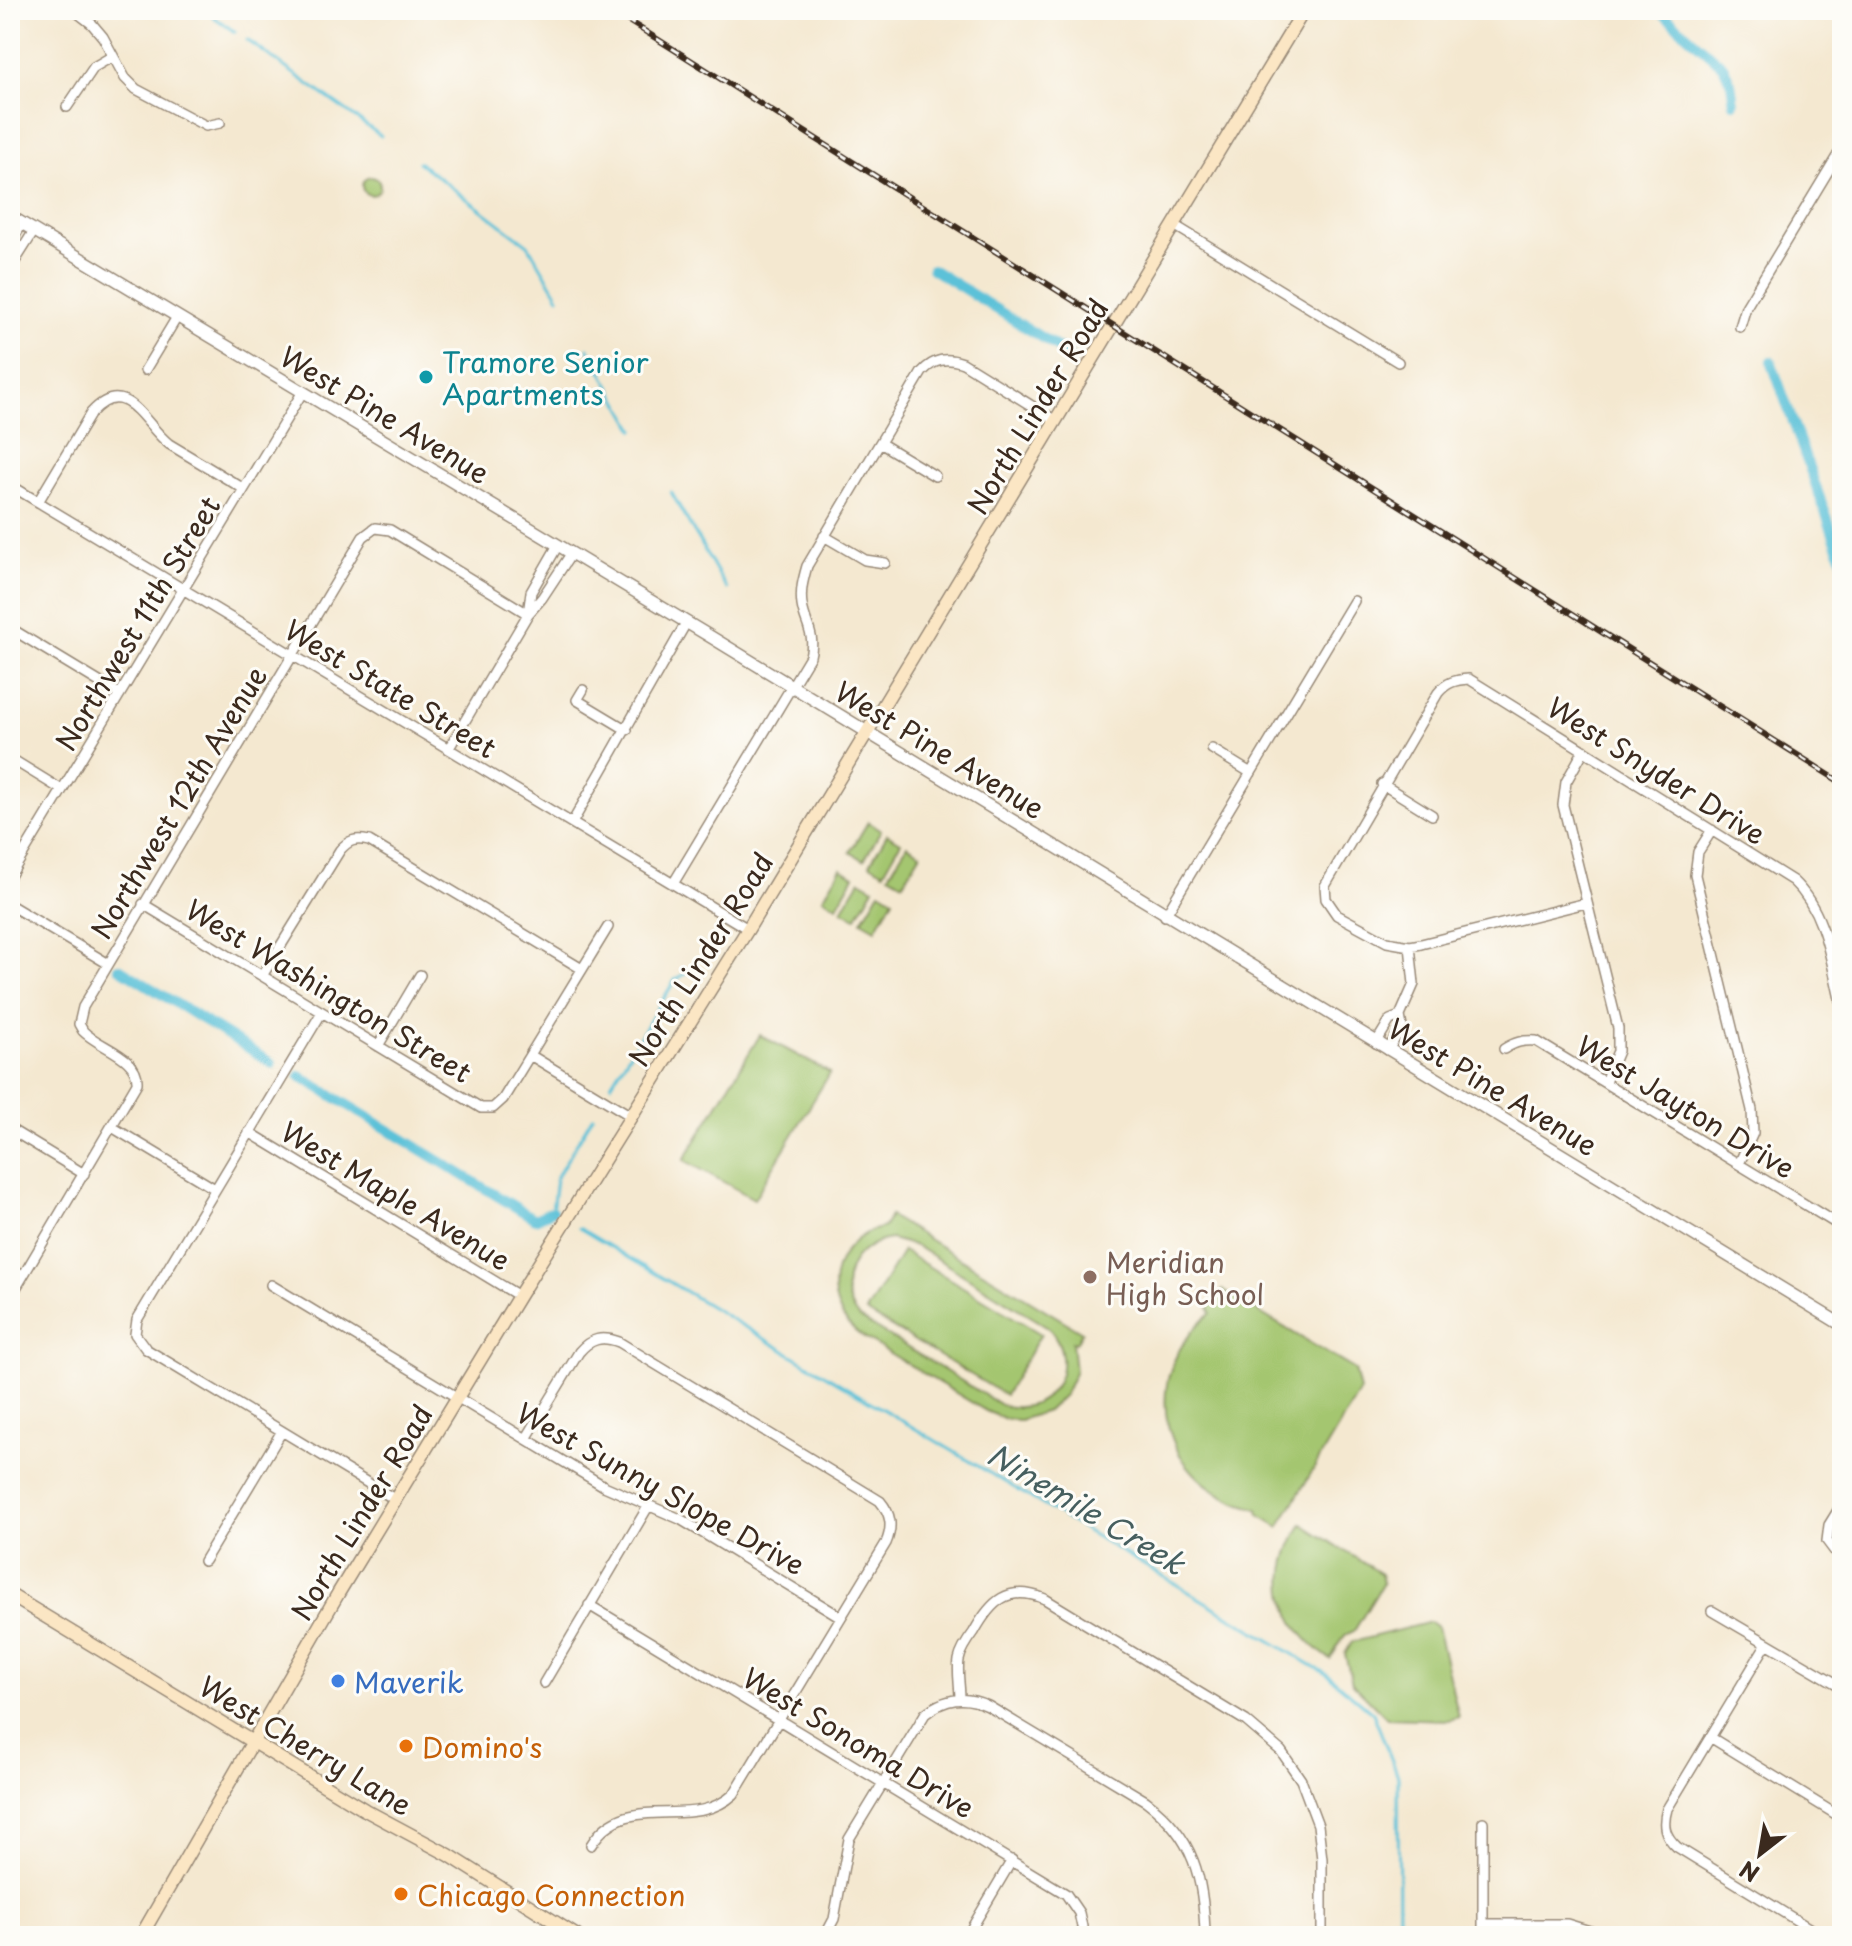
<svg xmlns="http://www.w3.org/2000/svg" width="1852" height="1946" font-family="'Playpen Sans',sans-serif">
<rect width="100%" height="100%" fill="#fdfcf7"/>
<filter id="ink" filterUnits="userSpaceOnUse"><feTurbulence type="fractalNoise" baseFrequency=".0125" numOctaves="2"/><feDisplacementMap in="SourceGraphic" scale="16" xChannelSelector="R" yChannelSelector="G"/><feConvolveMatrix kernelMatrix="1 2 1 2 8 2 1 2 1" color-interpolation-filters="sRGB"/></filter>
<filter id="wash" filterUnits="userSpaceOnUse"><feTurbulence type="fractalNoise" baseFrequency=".006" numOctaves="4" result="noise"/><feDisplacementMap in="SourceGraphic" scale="32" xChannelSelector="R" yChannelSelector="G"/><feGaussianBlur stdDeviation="1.8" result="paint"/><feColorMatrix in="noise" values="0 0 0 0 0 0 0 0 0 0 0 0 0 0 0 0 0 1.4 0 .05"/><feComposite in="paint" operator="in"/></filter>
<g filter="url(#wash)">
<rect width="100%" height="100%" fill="#f4e8d0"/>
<path fill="#a4c66f" stroke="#707846" stroke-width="2" fill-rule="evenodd" d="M362 186a9 9 0 1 1 18 0a9 9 0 1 1-18 0Z
M868,822L881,830L864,860L850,852Z
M887,834L901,842L884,872L870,864Z
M907,845L921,853L903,883L889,875Z
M841,868L854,876L837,906L823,898Z
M860,880L874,888L856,918L842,910Z
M880,891L893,899L876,929L862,921Z
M760,1035L830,1073L754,1199L684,1160Z
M890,1216L1082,1332L1076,1343L1072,1342L1075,1372L1065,1394L1047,1411L1020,1420L1005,1419L986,1411L863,1337C816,1307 829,1239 884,1227ZM891,1239L916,1246L1048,1327C1082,1364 1051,1419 1001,1405L859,1318C832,1287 851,1244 891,1239Z
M903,1251L1041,1334L1005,1395L866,1312Z
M1222,1290L1355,1370L1360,1391L1279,1527L1259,1515L1258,1509C1161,1486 1132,1378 1211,1313L1209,1306Z
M1302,1524L1381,1574L1383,1583L1354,1631L1345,1635L1330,1659C1279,1624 1270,1576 1302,1524Z
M1430,1622L1437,1627L1459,1717L1449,1720L1387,1718L1352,1683L1345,1654L1352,1642Z"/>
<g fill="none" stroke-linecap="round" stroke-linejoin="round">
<path stroke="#5bc1d8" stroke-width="3" d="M204,10L235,32
M247,40L381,136
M418,162L528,245L559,297
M588,348L635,430
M671,492L727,589
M611,1084L675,980L688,972
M552,1211L556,1178L593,1116
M579,1228L1328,1675L1373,1713L1398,1776L1399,1936"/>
<path stroke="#5bc1d8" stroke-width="10" d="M1659,10L1723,66L1731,83L1734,103
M932,269L1068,354
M1771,361L1842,559
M119,968L272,1063
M300,1076L535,1219L552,1211"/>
</g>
</g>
<g filter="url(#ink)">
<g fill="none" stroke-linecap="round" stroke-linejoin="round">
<defs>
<path id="minor" d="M74,10L92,24L103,37L125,78L136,89L206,126L220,123
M67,107L94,67L113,56
M1174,225L1398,362
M10,244L22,224
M10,269L34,231
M1740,327L1746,307L1842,148
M145,370L177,317
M880,443L935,476
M10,485L748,929
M38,502L91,413C126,374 144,425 169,444L244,489
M824,536L865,560L885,563
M558,545L531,592L528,614L542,598L571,554
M10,628L119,694
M583,690L577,700L627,730
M1212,749L1251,773
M1584,750L1566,782L1563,805L1618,1028V1051L1605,1082
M10,758L62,790
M1382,784L1432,815
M572,823L686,623
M1712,830L1698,852L1695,875L1752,1110L1753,1133L1739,1164
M10,876L302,393
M673,884L810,656C816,634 805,625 802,605C800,591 803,580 807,566L922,372C934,359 946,357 963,363L1056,421
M1586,903L1421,944L1410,946L1387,942L1337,915L1326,899L1325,886L1438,693C1447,682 1455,680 1469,679L1793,881C1827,913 1831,964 1842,1007
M143,904L481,1108H493L503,1099L608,927
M10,905L107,963
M1165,916L1354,601
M262,976L340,850C349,840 355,838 369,841L582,969
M322,1012L137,1320L135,1334L146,1349L396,1500
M1400,1016L1414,984L1410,946
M1376,1043L1390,1020L1400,1016L1402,1027L1388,1050
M378,1046L420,975
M1504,1049C1515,1042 1523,1040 1536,1041L1842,1227
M530,1055L631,1116
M112,1127L215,1189
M10,1129L84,1174
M249,1132L519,1296
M10,1268L22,1275
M271,1285L604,1486L680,1519L841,1617
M10,1298L137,1083C139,1056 99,1048 83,1031L79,1024L83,1007L363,537L375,528L390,530L528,614L449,748
M526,1439L579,1352C591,1338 602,1336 619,1342L880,1501C891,1514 893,1526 886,1543L734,1794C691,1834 627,1787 591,1845
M1842,1504L1829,1525L1827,1541L1836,1553L1842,1557
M204,1561L282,1431
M589,1605L1066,1894L1079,1913L1084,1936
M1712,1611L1842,1687
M1767,1643L1667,1809C1662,1826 1665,1836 1677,1847L1822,1936
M544,1683L649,1505
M960,1699C960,1686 957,1672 959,1660C961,1650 968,1640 974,1632C991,1601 1008,1584 1045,1599L1246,1721L1281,1751L1301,1780L1318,1825L1322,1859V1936
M1710,1737L1842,1818
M1483,1924H1567L1606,1936
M825,1936L834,1919L849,1839L925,1714C945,1698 965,1695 988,1706L1146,1801C1194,1837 1204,1879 1205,1936
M967,1936L1012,1860
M1483,1936V1822"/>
<path id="tertiary" d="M10,216L711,637L1842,1325"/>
<path id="secondary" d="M10,1595L365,1810L449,1855L577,1936
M141,1936L339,1592L519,1296L748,929L1304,10"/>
</defs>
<use href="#minor" stroke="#988977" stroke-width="12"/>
<use href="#tertiary" stroke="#988977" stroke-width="14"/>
<use href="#secondary" stroke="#988977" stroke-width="15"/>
<use href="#minor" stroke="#fff" stroke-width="9"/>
<use href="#tertiary" stroke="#fff" stroke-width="11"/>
<use href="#secondary" stroke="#fbe6c4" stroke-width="12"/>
<defs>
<path id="rail" d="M611,10L1842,783"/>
</defs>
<use href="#rail" stroke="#3b2a1e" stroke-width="6"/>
<use href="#rail" stroke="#fdfcf7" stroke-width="3" stroke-dasharray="9" stroke-linecap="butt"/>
</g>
</g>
<circle fill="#0f9aa8" stroke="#fdfcf7" stroke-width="3" cx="426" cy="377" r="8"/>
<circle fill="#8d6e63" stroke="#fdfcf7" stroke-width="3" cx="1090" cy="1277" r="8"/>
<circle fill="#3f7fe0" stroke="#fdfcf7" stroke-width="3" cx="338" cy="1681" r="8"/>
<g fill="#e8710a" stroke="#fdfcf7" stroke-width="3">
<circle cx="406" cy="1746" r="8"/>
<circle cx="401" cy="1894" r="8"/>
</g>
<g text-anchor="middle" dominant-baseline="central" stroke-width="6" stroke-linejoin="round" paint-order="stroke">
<g font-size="28" fill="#0d838f" stroke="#fdfcf7" text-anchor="start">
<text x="442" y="361">Tramore Senior<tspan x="442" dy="32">Apartments</tspan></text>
</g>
<g font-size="28" fill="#3b2a1e" stroke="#fdfcf7">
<text transform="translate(1037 406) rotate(-59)">North Linder Road</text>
<text transform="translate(385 414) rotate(31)">West Pine Avenue</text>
<text transform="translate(137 623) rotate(-59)">Northwest 11th Street</text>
<text transform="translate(391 688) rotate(31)">West State Street</text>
<text transform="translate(940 749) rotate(31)">West Pine Avenue</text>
<text transform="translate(1657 770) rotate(32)">West Snyder Drive</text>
<text transform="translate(178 802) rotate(-59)">Northwest 12th Avenue</text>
<text transform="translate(700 959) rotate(-58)">North Linder Road</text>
<text transform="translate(329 990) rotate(31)">West Washington Street</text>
<text transform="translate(1493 1086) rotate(31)">West Pine Avenue</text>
<text transform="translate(1686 1106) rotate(31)">West Jayton Drive</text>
<text transform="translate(396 1195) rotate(31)">West Maple Avenue</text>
<text transform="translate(661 1488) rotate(29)">West Sunny Slope Drive</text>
<text transform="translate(361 1512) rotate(-59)">North Linder Road</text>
<text transform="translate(859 1742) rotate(31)">West Sonoma Drive</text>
<text transform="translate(306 1745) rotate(31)">West Cherry Lane</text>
</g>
<g font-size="28" fill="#785e54" stroke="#fdfcf7" text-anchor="start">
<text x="1106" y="1261">Meridian<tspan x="1106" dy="32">High School</tspan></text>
</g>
<g font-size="28" fill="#366cbe" stroke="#fdfcf7" text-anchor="start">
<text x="354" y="1681">Maverik</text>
</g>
<g font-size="28" fill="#c56008" stroke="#fdfcf7" text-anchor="start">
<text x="422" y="1746">Domino's</text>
<text x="417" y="1894">Chicago Connection</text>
</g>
<g font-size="30" font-style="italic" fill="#465f5f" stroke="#fdfcf7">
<text transform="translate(1087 1508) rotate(31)">Ninemile Creek</text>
</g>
</g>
<rect width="1852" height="1946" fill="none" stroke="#fdfcf7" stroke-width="40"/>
<g transform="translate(1760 1854) rotate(211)" stroke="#fdfcf7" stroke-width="6" paint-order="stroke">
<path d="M0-6L14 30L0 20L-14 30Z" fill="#3b2a1e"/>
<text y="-12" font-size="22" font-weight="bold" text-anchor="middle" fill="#3b2a1e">N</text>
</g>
</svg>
